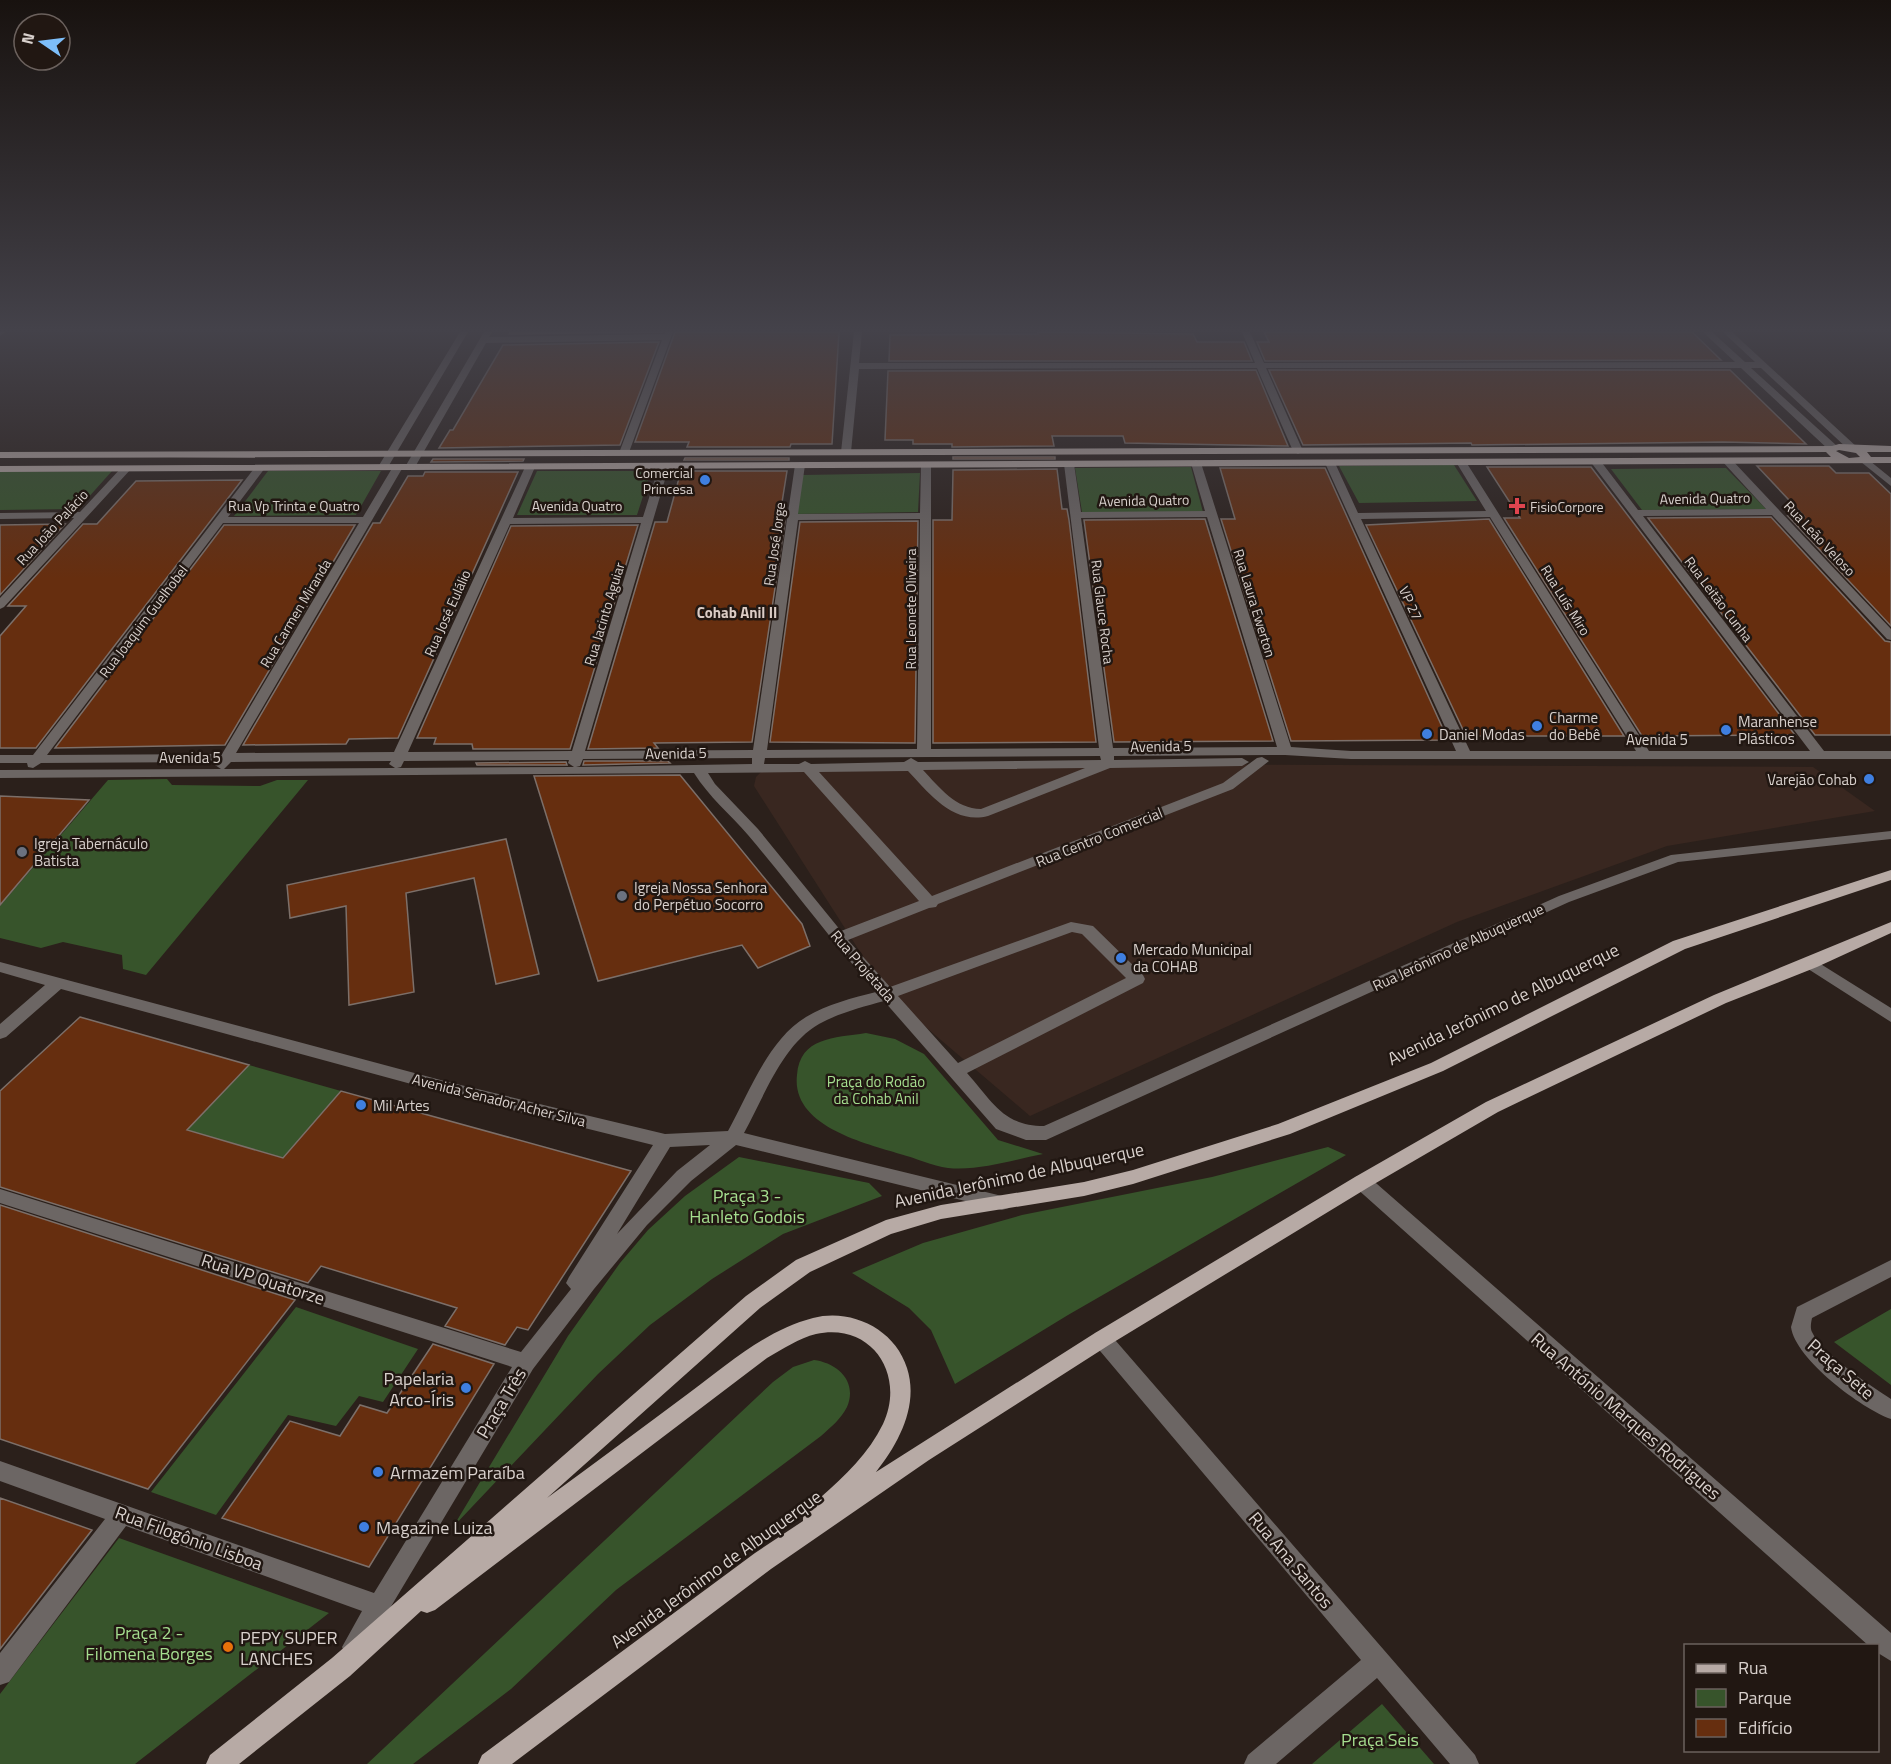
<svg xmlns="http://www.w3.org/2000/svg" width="1891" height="1764" font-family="'Titillium Web',sans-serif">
<rect width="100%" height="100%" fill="#2b201b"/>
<path fill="#392720" d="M1108,764L1813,767L1875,811L1667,846L1457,922L1030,1116L887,994L754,786L756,777L763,770Z"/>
<path fill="#37542b" d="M1454,465L1477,501L1359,503L1339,466Z
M1191,467L1203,512H1082L1075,468Z
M1726,468L1766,509L1642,510L1611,469Z
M112,471L78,509L0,510V472Z
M268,471H381L356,515L234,516Z
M537,471H651L637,515H517Z
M920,473L918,512L795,514L803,475Z
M167,779L172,785L260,786L277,780H308L146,975L123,969L122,955L63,942L41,948L0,938V906L108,780Z
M866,1033L895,1039L924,1054L998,1140L1043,1154C1012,1160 979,1171 948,1168C932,1166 916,1158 900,1154C864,1143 791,1126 797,1075C800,1037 834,1038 866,1033Z
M249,1065L341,1091L283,1158L187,1130Z
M1328,1147L1346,1155L1068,1315L955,1384L931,1330L909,1308L852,1273L923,1243L1022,1215L1212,1177Z
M739,1157L869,1183L882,1196L783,1234L712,1279L650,1325L598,1374L453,1527L568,1336L620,1263L648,1230L685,1196Z
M296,1307L418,1349L383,1402L359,1396L336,1426L288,1415L216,1515L151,1492Z
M1891,1309V1385L1834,1342Z
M814,1360C837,1363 858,1381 847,1407C841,1419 831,1427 821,1436L616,1590L511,1689L413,1764H367L773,1382L793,1367Z
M119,1538L329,1613L135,1764H0V1694Z
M1382,1704L1434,1764H1312Z"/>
<path fill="#662e0f" stroke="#7c6f69" stroke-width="1.5" d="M510,332H663L509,334Z
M675,332H839L832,444H791L790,447H687L689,442H635Z
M1038,332L1193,334L1197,342H1244L1252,361H889L890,335L1038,334Z
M1264,332H1692L1721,360L1265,361L1257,342H1269Z
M659,342L620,445L439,448L450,430H453L503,345Z
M1256,370L1288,446L1125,443L1123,436H1052L1054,446L952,447V444H913V440H885L888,371Z
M1269,370H1730L1806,444L1723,442L1472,445L1471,443L1303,445Z
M953,457H1055V459H953Z
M685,458H789V460H684Z
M433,459H524L523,461L431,462Z
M1757,466H1829L1836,473H1869L1891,494V626L1788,516H1804Z
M1487,467H1591L1795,735L1642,736L1504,518H1520Z
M1220,468H1325L1448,740L1291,741L1221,519H1235Z
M1057,469L1062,509H1067L1069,520L1096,742L933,743V520H952L953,470Z
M681,471H787L779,521H785L752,742L654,743L658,748L588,749L655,522H667Z
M425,472H518L398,738L349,739L346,744L243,745L373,523H380L408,476H423Z
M242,480L36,748H0V636L26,606H8L83,524H97L136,481Z
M1771,517L1885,641L1891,642V735H1815L1648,518Z
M1205,519L1273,741L1114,742L1084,520Z
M1489,519L1624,736H1466L1366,525Z
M918,521L915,743L770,742L800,522Z
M65,524L0,595V525Z
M224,525H355L225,745L55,748Z
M638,525L570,749H473L472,744H434L436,738H417L511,526Z
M584,761H668L670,763L583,765Z
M566,762L567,765H477L476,763Z
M680,775L802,924L810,946L758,968L742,945L598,981L534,776Z
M0,796L89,800L0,905Z
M506,839L539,974L496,984L474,878L406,893L414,992L349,1005L346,906L290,918L287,885Z
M80,1017L249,1065L187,1130L283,1158L341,1091L631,1171L528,1330L517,1327L505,1345L445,1326L457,1308L321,1266L308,1283L0,1187V1091Z
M0,1205L295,1300L148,1489L0,1439Z
M433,1344L494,1364L369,1567L222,1518L290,1421L340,1436L360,1405L387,1413Z
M0,1498L92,1530L0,1649Z"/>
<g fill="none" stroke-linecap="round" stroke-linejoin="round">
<path fill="#6c6664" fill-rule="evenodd" d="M0,332H5L0,336Z
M460,332H468L388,467L379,469L378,467Z
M484,332H492L489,337L664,334L665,332H673L628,455L619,453L662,340L486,343L415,467L406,469L405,467Z
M854,332H862L859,363H1255L1242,332H1250L1264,363L1735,362L1703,332H1712L1745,362H1755L1723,332H1732L1858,448L1849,450L1761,368H1751L1837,446V450H1829L1741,368H1266L1303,451L1298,454L1293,451L1257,368L859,369L851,452L846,455L841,452Z
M1865,457L1891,478V486L1861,462L1860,460Z
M1461,459L1466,462L1649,751H1810L1590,461L1599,459L1638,510L1766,509L1722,461L1731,459L1891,629V640L1887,639L1772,515L1643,516L1824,751H1891V759H1351L1285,755L1114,756V760L1242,758L1249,762L1242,766L1110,768L988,816C953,825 929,793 908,771L819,772L932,896L1223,783L1257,758L1262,757L1269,761L1233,789L938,904L936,907L929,908L848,940L890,987L1071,922L1093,926L1143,975L1145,979L1143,983L967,1073C992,1101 1003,1126 1044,1126L1559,896L1671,855L1891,831V839L1678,862L1569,902L1046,1140H1026L996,1129L884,1001C862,1007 839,1013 819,1024C782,1045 764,1097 744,1133L1002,1196L1009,1198L1011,1203L1009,1208L1002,1210L736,1145L691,1181L647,1225L594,1289L533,1369L362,1655L354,1659L346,1655L342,1647L362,1611L126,1526L9,1682L0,1685V1653L105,1519L0,1481V1461L374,1593L512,1367L0,1203V1189L521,1352L571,1289L566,1283L569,1277L653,1145L448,1094L61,989L6,1037L0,1039V1024L45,985L0,972V962L448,1082L665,1134L728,1131C749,1093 768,1040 806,1017C827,1004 853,998 876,992C832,941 792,887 748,835C730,814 709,797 694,773L0,778V770L221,769L215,765L217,762L41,763L33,768L28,767L27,763H0V755H33L256,466L265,468L228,517H363L394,465L403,467L236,753L394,752L526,465L535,467L513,518L643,517L659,466L664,463L669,466L585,751L753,750L795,465L800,462L805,465L798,514L920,513L921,465L926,462L931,465V749L1099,748L1064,464L1069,461L1074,464L1081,512L1205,511L1191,463L1196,460L1201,463L1291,747L1351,751H1456L1325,463L1330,460L1335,463L1358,513L1486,511L1456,462ZM1207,517L1277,747L1113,748L1081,518ZM1490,517L1636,751H1470L1361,519ZM920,519L917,749L767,750L798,520ZM223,523H359L222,754L47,755ZM641,523L572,751L408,752L510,524ZM1100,756L1101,760L918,762L911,758L904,762L811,764L805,761L799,764H764L765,758ZM752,758V764L576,767L580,766L583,759ZM569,760L568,763L574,767L397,768L401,767L404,761ZM391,761L389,764L395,768L224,769L231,762ZM1085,768L981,809C956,809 939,787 923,770ZM804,772L919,901L841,931L758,829L715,784L708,773ZM1072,932L1082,934L1126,978L958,1063L898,996ZM710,1145L677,1171L617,1234L670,1147Z
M122,467L131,469L4,607L0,609V598L74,518L0,519V513L80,512Z
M1811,958L1891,1008V1022L1805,967L1803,963L1805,959Z
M1362,1175L1369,1177L1891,1633V1661L1878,1653V1646H1869L1355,1187L1353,1182L1355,1177Z
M1891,1260V1277L1812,1318C1811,1323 1810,1328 1812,1332C1821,1353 1871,1386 1891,1399V1419C1862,1409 1795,1359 1791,1327L1797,1307Z
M1102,1330L1109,1333L1475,1755L1479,1764H1450L1377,1678L1276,1764H1244L1248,1755L1361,1660L1095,1345L1092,1339L1095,1333Z"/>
<path fill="#b7aaa5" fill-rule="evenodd" d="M1839,444L1891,446V452H1867L1871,457H1891V463L0,472V466L1831,457L1826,452L0,458V452L1832,446ZM1839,450L1856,453L1860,457L1849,458L1836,451Z
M1891,870V880L1685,949L1443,1071L1290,1134L1133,1184L1084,1196L941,1219L891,1234L810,1272L760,1308L547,1498C595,1463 642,1428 689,1393C727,1365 766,1330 813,1318C851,1308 895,1329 907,1368C919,1405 899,1443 876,1472L1095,1333L1355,1177L1486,1102L1714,995L1891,922V933L1817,967L1726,1003L1498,1112L1369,1187L1109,1345L929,1460L771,1569L512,1764H478L482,1755L755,1553L803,1521C802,1510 813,1503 821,1497C845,1476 869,1453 883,1424C906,1375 872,1322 816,1334C799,1338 783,1349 767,1358L435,1610L427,1613L421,1611L350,1676L239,1764H206L210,1755L332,1658L746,1296L796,1260L886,1220L941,1205L1084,1182L1133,1170L1278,1124L1431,1063L1673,941Z"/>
</g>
<linearGradient id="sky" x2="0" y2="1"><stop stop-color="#18120f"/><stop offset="0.57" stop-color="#44424a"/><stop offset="1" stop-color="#44424a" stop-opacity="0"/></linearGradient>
<rect width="1891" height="579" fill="url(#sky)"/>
<g fill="#3f7fe0" stroke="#211712" stroke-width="2">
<circle cx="705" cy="480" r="6"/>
<circle cx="1537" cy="726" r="6"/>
<circle cx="1726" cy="730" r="6"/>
<circle cx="1427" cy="734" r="6"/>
<circle cx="1869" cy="779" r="6"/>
<circle cx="1121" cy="958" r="6"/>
<circle cx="361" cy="1105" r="6"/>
<circle cx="466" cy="1388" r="6"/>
<circle cx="378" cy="1472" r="6"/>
<circle cx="364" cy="1527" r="6"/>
</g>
<path fill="#e0444e" stroke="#211712" stroke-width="2" d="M1514 497h6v6h6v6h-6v6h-6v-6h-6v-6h6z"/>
<g fill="#6b7280" stroke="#211712" stroke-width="2">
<circle cx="22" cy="852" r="6"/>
<circle cx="622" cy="896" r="6"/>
</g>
<circle fill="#e8710a" stroke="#211712" stroke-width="2" cx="228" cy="1647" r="6"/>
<g text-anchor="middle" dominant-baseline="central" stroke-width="5" stroke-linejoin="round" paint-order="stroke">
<g font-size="14" fill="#d9d1cd" stroke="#211712" text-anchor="end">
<text x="693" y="472">Comercial<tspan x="693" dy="16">Princesa</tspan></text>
<text x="1530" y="506" text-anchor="start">FisioCorpore</text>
</g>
<g font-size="14" fill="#d9d1cd" stroke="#211712">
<text transform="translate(1705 498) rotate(-1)">Avenida Quatro</text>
<text transform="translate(1144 500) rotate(-1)">Avenida Quatro</text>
<text x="294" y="505">Rua Vp Trinta e Quatro</text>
<text x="577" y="505">Avenida Quatro</text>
<text transform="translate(52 527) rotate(-47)">Rua João Palácio</text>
<text transform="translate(1820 538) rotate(47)">Rua Leão Veloso</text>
<text transform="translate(774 544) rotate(-82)">Rua José Jorge</text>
<text transform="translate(1719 599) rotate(53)">Rua Leitão Cunha</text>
<text transform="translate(1566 600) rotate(58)">Rua Luís Miro</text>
<text transform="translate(1255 603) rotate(73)">Rua Laura Ewerton</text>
<text transform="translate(1411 603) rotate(65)">VP 27</text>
<text transform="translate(910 609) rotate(-90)">Rua Leonete Oliveira</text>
<text transform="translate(1103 612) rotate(83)">Rua Glauce Rocha</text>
<text transform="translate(295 613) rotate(-59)">Rua Carmen Miranda</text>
<text transform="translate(447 613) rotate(-66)">Rua José Eulálio</text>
<text transform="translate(604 614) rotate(-73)">Rua Jacinto Aguiar</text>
<text transform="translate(143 621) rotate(-53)">Rua Joaquim Guelhobel</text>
</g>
<g font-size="15" font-weight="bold" fill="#dbccc5" stroke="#211712">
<text x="737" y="612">Cohab Anil II</text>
</g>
<g font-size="15" fill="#d9d1cd" stroke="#211712" text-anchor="start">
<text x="1549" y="717">Charme<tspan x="1549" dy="17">do Bebê</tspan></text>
<text x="1738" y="721">Maranhense<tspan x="1738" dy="17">Plásticos</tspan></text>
<text x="1439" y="734">Daniel Modas</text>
<text x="1857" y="779" text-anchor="end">Varejão Cohab</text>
<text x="34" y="843">Igreja Tabernáculo<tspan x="34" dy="17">Batista</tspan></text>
<text x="634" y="887">Igreja Nossa Senhora<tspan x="634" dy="17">do Perpétuo Socorro</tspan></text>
<text x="1133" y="949">Mercado Municipal<tspan x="1133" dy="17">da COHAB</tspan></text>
<text x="373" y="1105">Mil Artes</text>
</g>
<g font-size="15" fill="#d9d1cd" stroke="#211712">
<text x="1657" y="739">Avenida 5</text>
<text transform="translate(1161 746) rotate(-1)">Avenida 5</text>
<text transform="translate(676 753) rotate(-1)">Avenida 5</text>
<text x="190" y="757">Avenida 5</text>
<text transform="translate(1099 837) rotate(-22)">Rua Centro Comercial</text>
<text transform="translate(1458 947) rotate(-25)">Rua Jerônimo de Albuquerque</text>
<text transform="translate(863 966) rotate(49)">Rua Projetada</text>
<text transform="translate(499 1100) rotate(14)">Avenida Senador Acher Silva</text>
</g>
<g font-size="15" fill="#a5de8f" stroke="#211712">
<text x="876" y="1081">Praça do Rodão<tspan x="876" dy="17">da Cohab Anil</tspan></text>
</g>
<g font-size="18" fill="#d9d1cd" stroke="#211712">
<text transform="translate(1503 1004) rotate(-26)">Avenida Jerônimo de Albuquerque</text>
<text transform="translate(1019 1175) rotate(-12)">Avenida Jerônimo de Albuquerque</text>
<text transform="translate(263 1279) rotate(18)">Rua VP Quatorze</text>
<text transform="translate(1841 1369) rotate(41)">Praça Sete</text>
<text transform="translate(501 1403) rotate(-59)">Praça Três</text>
<text transform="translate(1626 1416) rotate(41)">Rua António Marques Rodrigues</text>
<text transform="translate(189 1538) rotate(20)">Rua Filogônio Lisboa</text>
<text transform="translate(1291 1560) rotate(50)">Rua Ana Santos</text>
<text transform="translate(716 1569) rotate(-36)">Avenida Jerônimo de Albuquerque</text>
</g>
<g font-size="18" fill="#a5de8f" stroke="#211712">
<text x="747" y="1195">Praça 3 -<tspan x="747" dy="21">Hanleto Godois</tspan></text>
<text x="149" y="1632">Praça 2 -<tspan x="149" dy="21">Filomena Borges</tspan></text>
<text x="1380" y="1739">Praça Seis</text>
</g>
<g font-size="18" fill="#d9d1cd" stroke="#211712" text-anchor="start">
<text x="454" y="1378" text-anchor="end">Papelaria<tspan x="454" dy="21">Arco-Íris</tspan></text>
<text x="390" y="1472">Armazém Paraíba</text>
<text x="376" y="1527">Magazine Luiza</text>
<text x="240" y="1637">PEPY SUPER<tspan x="240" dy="21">LANCHES</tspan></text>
</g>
</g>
<rect x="1684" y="1644" width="195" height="108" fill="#211712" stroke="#6b615d" stroke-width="1.5"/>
<rect x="1696" y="1664" width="30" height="9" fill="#b7aaa5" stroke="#6b615d" stroke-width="1.5"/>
<text x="1738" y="1674" font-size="18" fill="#d9d1cd">Rua</text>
<rect x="1696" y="1689" width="30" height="18" fill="#37542b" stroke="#6b615d" stroke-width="1.5"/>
<text x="1738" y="1704" font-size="18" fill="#d9d1cd">Parque</text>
<rect x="1696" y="1719" width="30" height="18" fill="#662e0f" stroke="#6b615d" stroke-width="1.5"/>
<text x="1738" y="1734" font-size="18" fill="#d9d1cd">Edifício</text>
<g transform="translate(42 42) rotate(284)"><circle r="28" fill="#211712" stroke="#6b615d" stroke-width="1.5"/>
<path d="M0-4.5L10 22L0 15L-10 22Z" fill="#7dbef9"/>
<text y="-9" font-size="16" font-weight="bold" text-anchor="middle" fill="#d9d1cd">N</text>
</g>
</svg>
